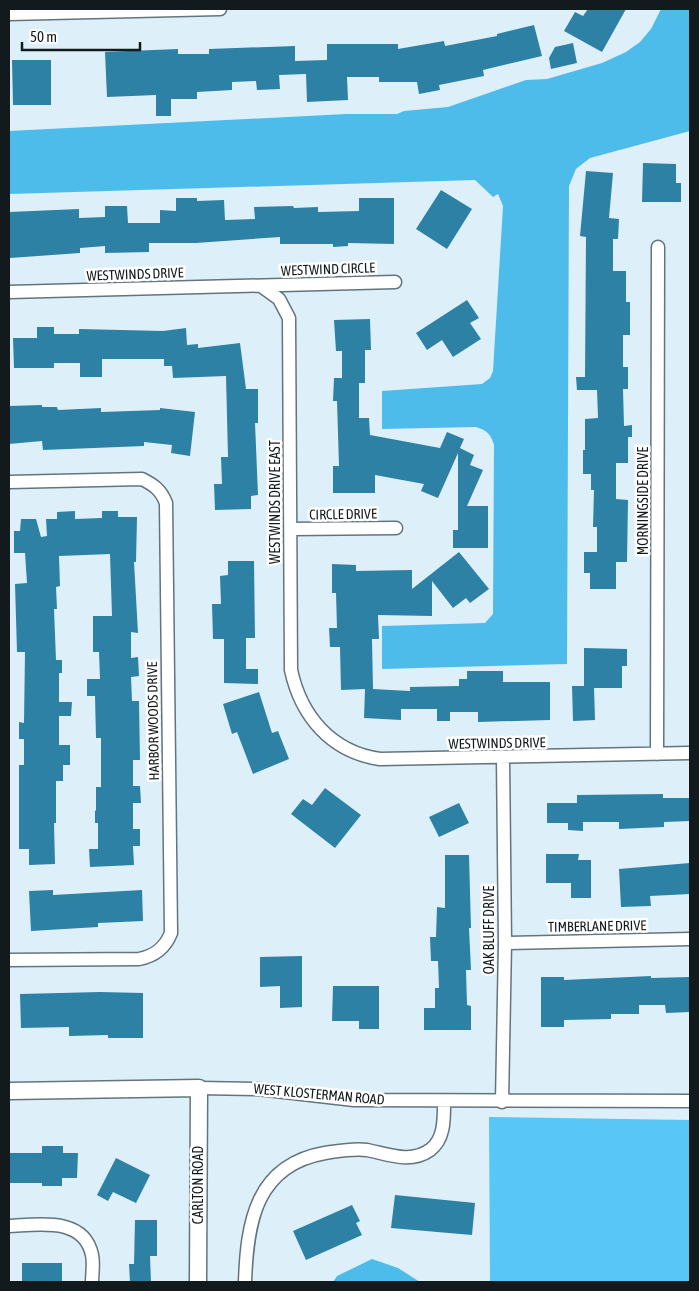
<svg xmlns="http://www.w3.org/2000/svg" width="699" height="1291" font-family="'Asap Condensed',sans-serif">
<rect width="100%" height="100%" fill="#ddf0f9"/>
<path fill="#58c6f6" d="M489,1117L690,1120V1282H490Z"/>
<path fill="#4dbceb" d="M661,9H690V131L590,158L576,169L569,186L567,664L382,669V626L485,623L493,614L494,445C491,434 486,430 476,427L382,429V391L482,384L490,378L493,371L503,206L498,194L493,197L475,180L9,194V131L346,114H397L404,111L448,107L526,80L547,79L602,63L626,52L640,42L651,29Z
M372,1259L398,1268L420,1282H333L337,1276Z"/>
<path fill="#2c81a5" d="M588,9H626L602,52L564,31L575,12L583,16Z
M534,25L542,56L483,70L484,76L439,85L440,90L419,94L417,82H379V77H347L348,100L307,102L306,74L279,75L280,89L257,90L256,81L232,82V90L197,92V99H171V116H156V95L107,97L105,52L178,49V54H209V49L295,46V61L327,60V44H398V49L444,41L445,46L497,36V34Z
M573,43L577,63L551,69L549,58L555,47Z
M12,60H51V105H13Z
M643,163L676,164V183H681V202H642Z
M586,171L613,173L609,218L619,219L618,239H613V271H626V302H630V335H623V367H628V389H623L624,426L632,425V437H628V463H616V499L628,500L627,562H616V589H590V573H584V552H597V527H593L594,490H591V474H583V450H585V419L598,418L597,390H577L576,377H585L586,237L580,236Z
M441,190L472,209L447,249L416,229Z
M176,198H197V201L224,200L225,220L255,219L254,207L293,206L294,208L318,207V212L359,211V198H394V244L348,243V246L333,247V244H280V237L196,243H149V252L105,253V246L80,248V253L10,258L9,212L79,209V218L105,217V206H127L128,223H160V210L176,211Z
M467,300L479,318L470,323L481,339L453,357L442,340L427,350L416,333Z
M370,319L371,350H365V383H359V418H369L370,435L440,448L447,432L464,439L460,448L474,455L470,465L483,470L467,506H488V548H453V530H458V453L438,498L421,491L424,484L375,475V493H333V466H339L337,401H333L334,378H342V351H336L334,320Z
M37,327H54V334H79V329L163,331L186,328L187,345L198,344V348L240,343L246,389H258V423H255L258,495L251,496V509L215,510L214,484H222L221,457H228L226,376L173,378L172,366H164V359H102V377H80V363H54V368H14L13,338H37Z
M42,405V407H57L58,410L101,408V412L160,410V408L195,412L190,456L171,453L172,445L144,442V446L43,450L42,441L9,444V406Z
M75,511V519L102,518V511H118V517H137L136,562H134L138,633L131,632V658L138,657L139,676L131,677L132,701H139L140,760H133V786H140L141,803H133V829H140V846H133L134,865L90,867L89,849H98V823H95V811L96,810V787H101V738H96L95,696H87V679H100L99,652H93V616H112L110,554L59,556L60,586L56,587L57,609H54L56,660H62V673H59V702H72L71,716H59V745H70V765H63V781H56V823H54L55,864L29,865V849H19V765H24V739H19V722L24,723L25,652H17L15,584L27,583L25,553H14V531H20L21,519H36L41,537L47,536L46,519H57V512Z
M459,552L489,589L470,603L466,598L453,608L432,581V616L378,615L379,639H372L373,689L410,691V687L459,686V679H467V671H503V682H550V720L478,722V712H450V721H437V709H401V720L364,718L365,689L341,690L340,647H330L329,628H337L336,593H332V564L356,565V571L412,570V589Z
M228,561H254L255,638H246V669H258V684L224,683V639H213L212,604H221L220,576L228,575Z
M584,648L627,649V666H622V688H594L595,720L573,721L572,686H584Z
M259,692L272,733L278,731L289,759L253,774L237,732L232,734L223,704Z
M325,788L361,815L335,848L291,814L303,799L312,805Z
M663,794V798H690V821L664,822V827L619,829V822H583V831L568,830V823H547V803H577V795Z
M459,803L469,823L439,837L429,817Z
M546,854H579L578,860H591V898H571V883H546Z
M445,855H469L471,928H469L471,970H466L467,1005L471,1006V1030H424V1008H435V988H439L438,961H431L430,937H436L437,907L445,908Z
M690,863V894L650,896L651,906L621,907L619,869Z
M53,890V895L142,890L143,921L98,923V927L31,931L29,891Z
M302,956V1007L280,1008V986L260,987V957Z
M651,976V978L690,977V1012L666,1013L665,1005H639V1014H611V1019L564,1020V1027H541V977H564V980Z
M333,986H379V1029H359V1021H332Z
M100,992L143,993V1038H108V1035L69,1036V1027L21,1028L20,994Z
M42,1146H63V1153H78L77,1178H62V1186H42V1183H9V1153H42Z
M116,1158L150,1175L136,1203L113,1192L108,1201L97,1195Z
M395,1195L475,1203L472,1235L391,1228Z
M352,1205L360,1221L356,1223L362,1235L306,1260L293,1231Z
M135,1220H157V1256H150L151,1282H130L129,1264H134Z
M22,1263H62V1282H22Z"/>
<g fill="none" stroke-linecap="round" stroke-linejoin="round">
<defs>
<path id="minor" d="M9,14L220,9
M261,286L279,299L289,318L291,670C301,716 331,752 380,759L690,753
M9,292L395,282
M9,482L142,479C154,485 161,490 166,503L171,933C165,948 155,956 139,959L9,960
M291,529L396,528
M657,754L658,247
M505,943L690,939
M199,1088L258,1089L354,1100L690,1101
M502,1102L505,943L503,758
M9,1226C37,1225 84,1216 92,1255C94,1263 92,1274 92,1282
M245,1282C247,1222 256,1165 325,1153C339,1151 353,1148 367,1150C388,1154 410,1164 430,1150C445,1139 444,1118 444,1101"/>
<path id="tertiary" d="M9,1091L199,1088L198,1282"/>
</defs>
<use href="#minor" stroke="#63747c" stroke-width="15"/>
<use href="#tertiary" stroke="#63747c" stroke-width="19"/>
<use href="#minor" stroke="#fff" stroke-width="12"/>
<use href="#tertiary" stroke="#fff" stroke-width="16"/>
</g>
<g text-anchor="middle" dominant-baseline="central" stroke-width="5" stroke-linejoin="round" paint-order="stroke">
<g font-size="14" fill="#131a1d" stroke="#fff">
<text transform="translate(328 269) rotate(-2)">WESTWIND CIRCLE</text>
<text transform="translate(135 274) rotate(-2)">WESTWINDS DRIVE</text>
<text transform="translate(643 501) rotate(-90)">MORNINGSIDE DRIVE</text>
<text transform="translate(275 502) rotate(-90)">WESTWINDS DRIVE EAST</text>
<text transform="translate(343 514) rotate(-1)">CIRCLE DRIVE</text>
<text transform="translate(153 721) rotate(-91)">HARBOR WOODS DRIVE</text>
<text transform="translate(497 743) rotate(-1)">WESTWINDS DRIVE</text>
<text transform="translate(597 926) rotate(-1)">TIMBERLANE DRIVE</text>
<text transform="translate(489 930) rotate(-90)">OAK BLUFF DRIVE</text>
<text transform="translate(319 1094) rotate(5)">WEST KLOSTERMAN ROAD</text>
<text transform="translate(198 1185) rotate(-90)">CARLTON ROAD</text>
</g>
</g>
<rect width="699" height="1291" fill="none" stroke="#131a1d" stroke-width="20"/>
<path d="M22 42v8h118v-8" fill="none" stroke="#131a1d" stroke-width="2.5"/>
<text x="30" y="42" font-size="15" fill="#131a1d" stroke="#ffffff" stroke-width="4" paint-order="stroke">50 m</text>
</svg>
